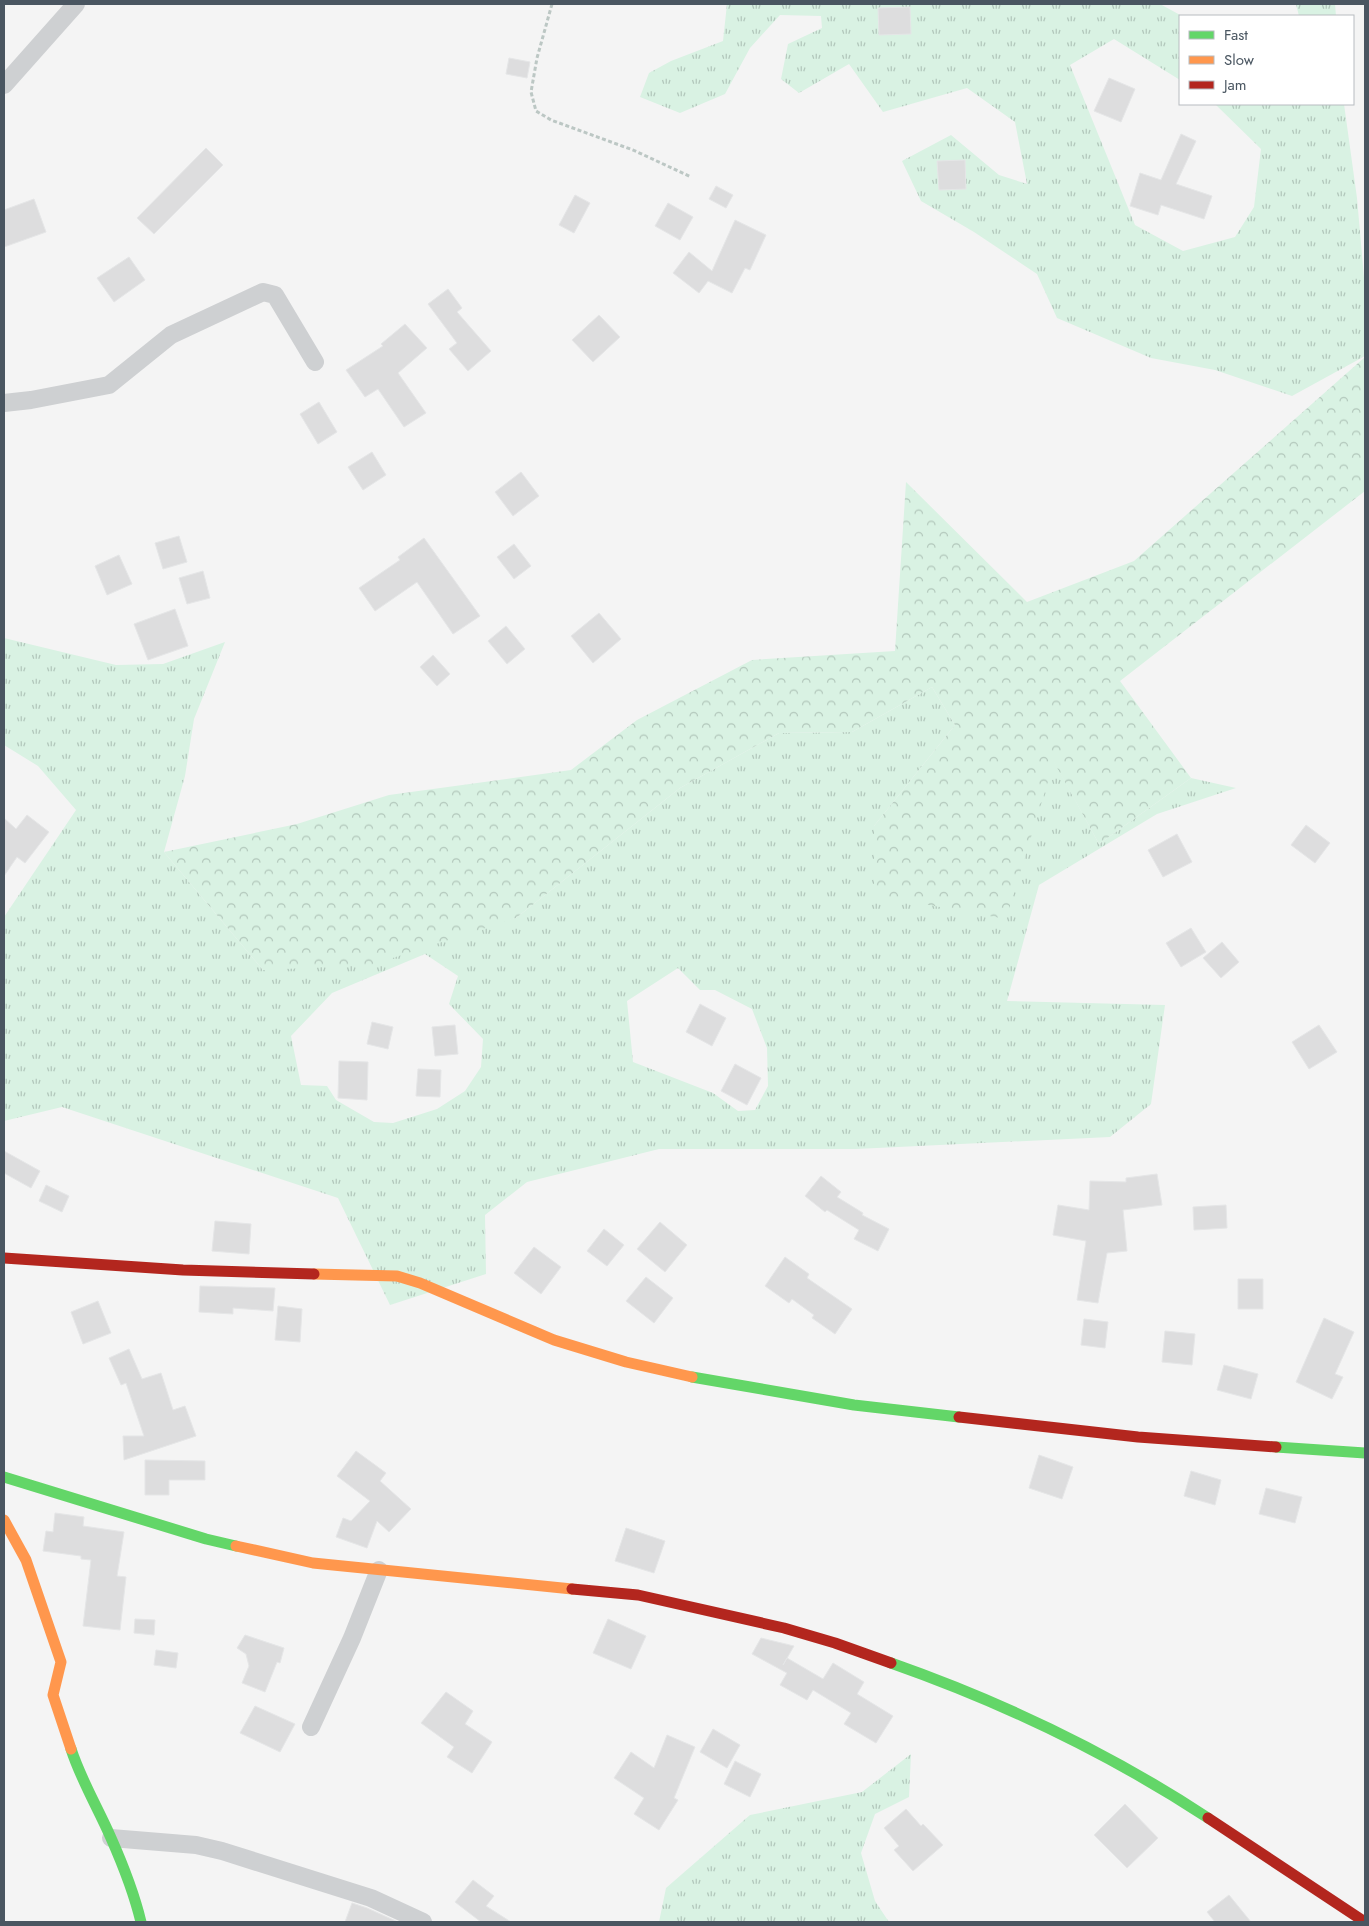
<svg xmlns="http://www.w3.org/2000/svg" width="1369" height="1926" font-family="Jost,sans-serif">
<defs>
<pattern id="grass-tufts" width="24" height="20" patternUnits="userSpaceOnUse" patternTransform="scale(1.25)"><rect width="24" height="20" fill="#d9f2e3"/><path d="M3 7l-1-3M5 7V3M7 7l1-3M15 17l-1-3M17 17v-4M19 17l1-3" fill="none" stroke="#b2c7bb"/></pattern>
<pattern id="forest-crowns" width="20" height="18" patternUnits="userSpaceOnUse" patternTransform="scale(1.25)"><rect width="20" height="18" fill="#d9f2e3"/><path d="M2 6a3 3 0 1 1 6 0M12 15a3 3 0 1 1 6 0" fill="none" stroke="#b2c7bb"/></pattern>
</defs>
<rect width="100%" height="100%" fill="#f4f4f4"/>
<path fill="url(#grass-tufts)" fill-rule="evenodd" d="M727,4H1160L1182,16L1180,80L1114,39L1070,65L1135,225L1183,251L1235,237L1254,207L1261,149L1215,104H1344L1357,198L1365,289V356L1292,396L1215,370L1151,358L1057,318L1037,274L974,232L921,201L902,161L951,135L999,175L1027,184L1015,122L967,88L883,112L849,64L799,93L781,79L788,44L822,28L821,16L780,15L750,48L725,94L680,113L640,97L649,73L671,61L723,41Z
M1296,4H1335L1336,16H1299Z
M4,638L116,665L163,664L225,642L194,719L185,776L164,852L263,970L516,918L680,788L779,733L852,732L932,687L955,725L874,826L875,895L1054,761L1099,844L1191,778L1236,788L1157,814L1039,885L1007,1001L1165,1005L1151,1104L1110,1137L856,1149H659L527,1182L485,1215L486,1274L390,1305L338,1198L62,1107L4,1121V917L76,810L38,766L4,745ZM425,954L458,976L449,1004L483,1039L481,1067L465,1091L437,1109L393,1123L374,1122L336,1100L327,1086L301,1085L291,1036L332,993ZM678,968L700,990H715L752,1009L767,1048L768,1086L755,1110L738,1111L713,1093L633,1062L627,1001Z
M911,1754L909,1797L875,1814L861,1853L875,1901L889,1922H659L666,1888L750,1815L862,1792Z"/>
<path fill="url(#forest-crowns)" d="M1365,357V491L1120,681L1191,778L1099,844L1054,762L1006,919L874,895V826L955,725L932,687L852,732L779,733L680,788L516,918L371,965L263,970L164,852L297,824L389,795L571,770L637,720L752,660L895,651L906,482L1027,602L1134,561Z"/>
<path fill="#ddddde" stroke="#e5e6e7" d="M910,7L911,34L879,35L878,8Z
M509,58L530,62L527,78L506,74Z
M1109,78L1135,89L1121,122L1094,111Z
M1181,134L1196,141L1176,184L1212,196L1204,219L1161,205L1158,215L1130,206L1140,173L1161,180Z
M206,148L223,165L154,234L137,218Z
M965,160L966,189L939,190L937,161Z
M716,186L733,195L726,208L709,199Z
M575,195L590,203L574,233L559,225Z
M34,199L46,232L4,247V210Z
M668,203L693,217L680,240L655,226Z
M735,220L766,235L750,270L745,268L732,293L708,281L699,293L673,273L689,252L712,271Z
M129,257L145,280L114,302L97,278Z
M448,289L462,308L457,312L491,351L468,371L449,349L457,343L428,304Z
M599,315L620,337L593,362L572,340Z
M405,324L427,348L398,373L426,413L404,427L378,389L365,397L346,370L383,346L381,344Z
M319,402L337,432L318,444L300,414Z
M372,452L386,475L363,490L348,467Z
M521,472L539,496L513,516L495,492Z
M179,536L187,562L163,569L155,543Z
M424,538L480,616L453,634L417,582L375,611L359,588L400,560L398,557Z
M514,544L531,566L514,579L497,557Z
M119,555L132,584L107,595L95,566Z
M203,571L210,598L187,604L179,578Z
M175,609L188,646L148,660L134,624Z
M599,613L621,639L593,663L571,636Z
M506,626L525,649L507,664L488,641Z
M433,655L450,674L437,686L420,667Z
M27,815L49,832L25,863L17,857L4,876V818L16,829Z
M1306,825L1330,843L1315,863L1291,845Z
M1177,834L1192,862L1163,877L1148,850Z
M1191,928L1206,952L1181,967L1166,943Z
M1222,942L1239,962L1221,978L1203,958Z
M700,1004L726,1018L712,1046L686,1032Z
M372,1022L393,1027L388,1049L367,1044Z
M455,1025L458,1054L435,1056L432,1027Z
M1319,1025L1337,1052L1309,1069L1292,1042Z
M339,1061L368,1062L367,1100L338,1098Z
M735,1064L761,1078L747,1105L721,1091Z
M418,1069L441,1070L440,1097L416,1096Z
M4,1151L40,1171L31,1188L4,1173Z
M1157,1174L1162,1205L1123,1210L1127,1251L1107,1253L1098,1303L1077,1300L1086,1241L1053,1235L1058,1205L1089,1210L1090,1181L1126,1182V1178Z
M821,1176L841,1192L837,1197L863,1213L862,1215L889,1229L878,1251L854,1239L859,1230L827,1210L825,1212L805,1196Z
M46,1185L69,1196L62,1212L39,1201Z
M1226,1205L1227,1228L1194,1230L1193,1207Z
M215,1221L251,1224L249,1254L212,1251Z
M660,1222L687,1245L665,1272L637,1249Z
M604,1229L624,1245L607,1266L587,1251Z
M534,1247L561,1267L541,1294L514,1273Z
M785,1257L809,1274L807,1278L852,1309L835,1334L812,1318L814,1315L792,1299L789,1303L765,1286Z
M646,1277L673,1298L654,1323L626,1301Z
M1238,1279H1263V1309H1238Z
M200,1286L275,1288L273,1311L233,1308V1314L199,1312Z
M98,1301L111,1333L83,1344L71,1312Z
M278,1306L302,1309L300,1342L275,1340Z
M1324,1318L1354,1332L1335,1374L1343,1377L1332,1399L1296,1382Z
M1084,1319L1108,1322L1105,1348L1081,1345Z
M1165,1331L1195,1334L1192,1365L1162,1362Z
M129,1349L142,1379L161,1373L173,1410L185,1406L196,1436L124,1460L123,1436H144L126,1383L121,1385L109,1358Z
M1224,1365L1258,1374L1251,1399L1217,1390Z
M356,1451L386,1473L380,1481L411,1509L389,1532L377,1521L367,1548L336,1537L343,1518L351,1521L370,1501L337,1476Z
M1039,1455L1073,1467L1062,1499L1029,1488Z
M145,1460L205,1461V1480H169V1495H145Z
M1191,1471L1221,1480L1215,1505L1184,1496Z
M1266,1488L1302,1497L1295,1523L1259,1514Z
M55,1513L84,1517L83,1526L124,1532L117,1576L126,1577L120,1630L83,1626L91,1560L81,1559V1556L43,1551L46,1531L53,1532Z
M626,1528L665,1541L654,1573L615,1561Z
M135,1619L155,1620L154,1635L134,1633Z
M608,1619L646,1636L631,1669L593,1653Z
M245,1635L284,1648L280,1663L277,1662L265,1692L242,1683L249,1666L246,1654L237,1648Z
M761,1638L794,1646L783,1665L787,1658L823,1679L833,1663L864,1682L857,1694L893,1716L876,1743L844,1724L851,1713L813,1690L807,1700L780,1685L787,1673L752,1654Z
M156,1650L178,1653L176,1668L154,1665Z
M446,1692L473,1711L465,1724L492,1742L472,1773L447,1757L454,1747L421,1723Z
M255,1706L295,1724L280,1752L240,1733Z
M713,1729L740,1745L727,1768L700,1752Z
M667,1735L695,1747L674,1798L678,1800L659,1830L634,1814L644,1798L614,1778L631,1752L654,1768Z
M735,1761L761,1774L750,1797L724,1784Z
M1125,1804L1158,1838L1127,1868L1094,1835Z
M906,1809L921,1826L923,1824L943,1845L913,1871L894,1850L899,1846L884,1828Z
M473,1880L494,1896L486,1906L511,1922H481L455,1902Z
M1229,1895L1251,1922H1215L1207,1912Z
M352,1903L367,1908L398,1922H345Z"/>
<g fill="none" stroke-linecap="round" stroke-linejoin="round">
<path stroke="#bcc7c4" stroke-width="3" stroke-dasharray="4 2.5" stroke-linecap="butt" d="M552,4L537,58L531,92L536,111L551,120L633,150L691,177"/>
<path stroke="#ced0d2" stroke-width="18" d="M4,85L76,4
M4,403L31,400L109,385L171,335L263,292L275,295L315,362
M311,1727L352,1638L379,1570
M111,1838L196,1845L222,1851L371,1898L423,1922"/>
<path stroke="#63d668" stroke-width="11" d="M692,1377L854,1405L959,1417
M1276,1447L1365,1453
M4,1477L206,1539L236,1546
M891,1663C1002,1702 1109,1753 1208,1818
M71,1749C81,1780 98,1808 111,1838C123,1865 134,1893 141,1922"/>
<path stroke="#ff974d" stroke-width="11" d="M314,1274L397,1276L420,1283L554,1340L626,1362L692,1377
M4,1520L26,1560L61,1662L53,1695L71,1749
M236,1546L313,1563L572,1589"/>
<path stroke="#b3261e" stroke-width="11" d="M4,1258L183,1270L314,1274
M959,1417L1138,1437L1276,1447
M572,1589L638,1595L784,1628L835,1643L891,1663
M1208,1818L1365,1922"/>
</g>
<rect width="1369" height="1926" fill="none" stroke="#4a5661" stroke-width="10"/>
<rect x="1179" y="15" width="175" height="90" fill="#ffffff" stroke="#b7bbc0"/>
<rect x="1189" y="31" width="25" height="8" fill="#63d668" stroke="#b7bbc0"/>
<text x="1224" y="40" font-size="15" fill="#4a5661">Fast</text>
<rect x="1189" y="56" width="25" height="8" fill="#ff974d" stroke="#b7bbc0"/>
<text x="1224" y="65" font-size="15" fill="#4a5661">Slow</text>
<rect x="1189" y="81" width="25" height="8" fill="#b3261e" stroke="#b7bbc0"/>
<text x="1224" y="90" font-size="15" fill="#4a5661">Jam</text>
</svg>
